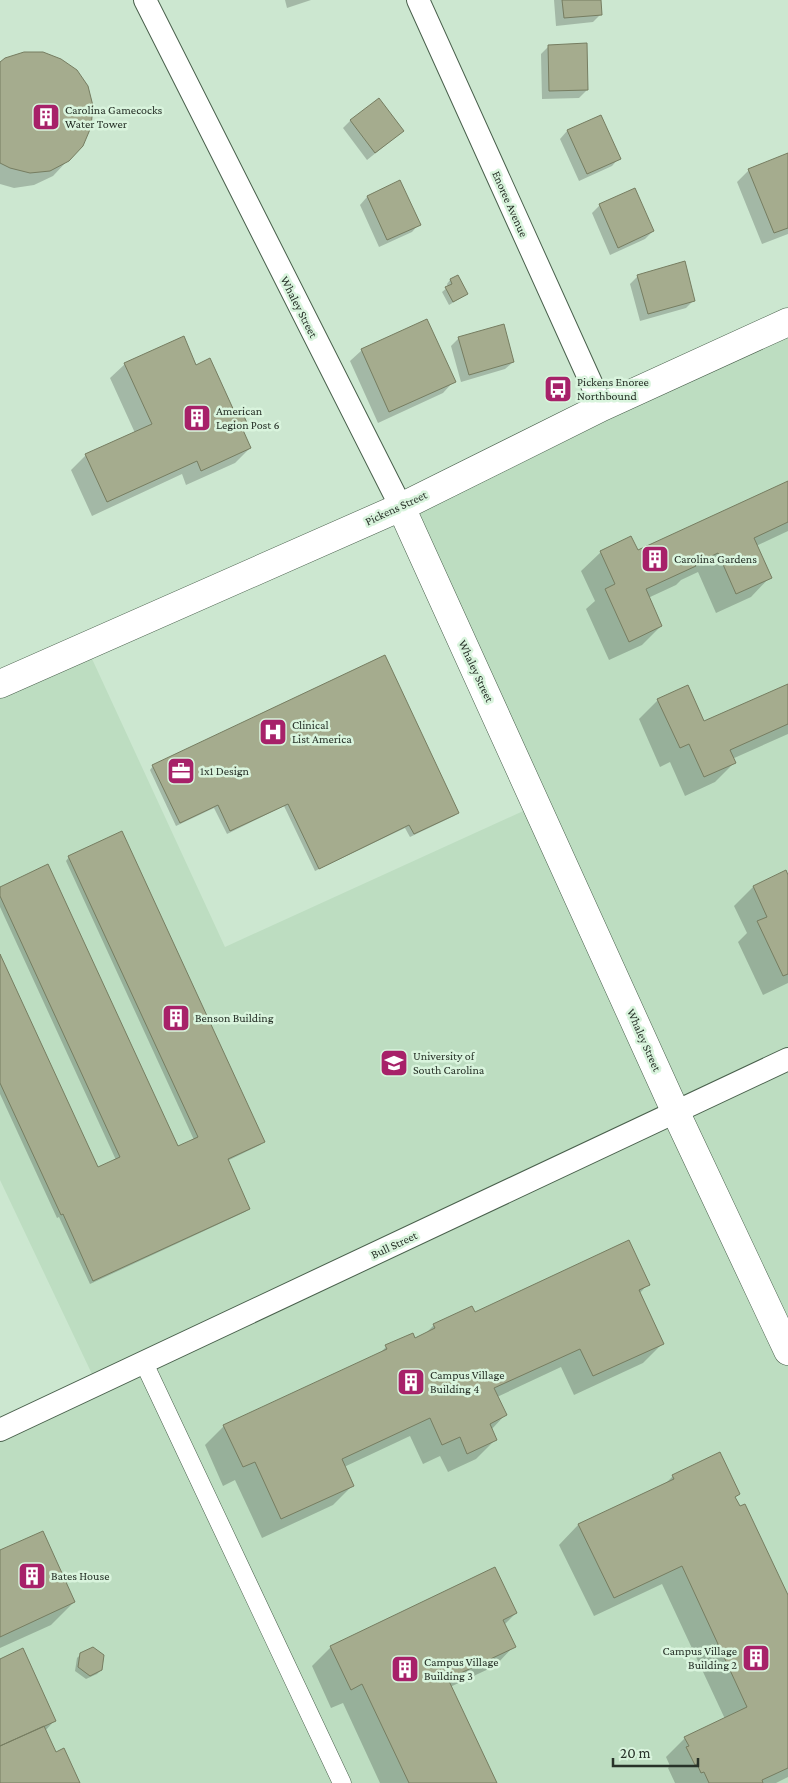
<svg xmlns="http://www.w3.org/2000/svg" width="788" height="1783" font-family="'Crimson Pro',serif">
<rect width="100%" height="100%" fill="#cce7d0"/>
<path fill="#bdddc1" d="M788,330V1783H0V1439L100,1391L0,1180V687L87,648L225,947L545,801L410,502Z"/>
<path fill="#0003" d="M285,0H311L287,8Z
M554,0H599L601,14L593,22L556,26Z
M549,46L587,90L579,98L542,99L541,54Z
M0,63L68,160L53,176L34,185L14,188L0,184Z
M600,116L619,158L612,166L579,181L560,139L567,131Z
M351,120L403,131L367,160L343,128Z
M788,155V234L762,244L737,182L749,170Z
M400,182L419,224L412,232L379,247L360,205L367,197Z
M600,205L653,231L645,239L610,255L592,213Z
M638,276L694,300L686,308L640,321L630,284Z
M458,277L467,294L449,305L442,292L448,287L447,284L450,280Z
M459,338L513,362L505,369L461,382L451,346Z
M362,350L454,381L443,393L378,423L350,361Z
M125,364L196,366L234,415L247,427L242,431L250,448L235,463L186,485L182,474L92,516L71,470L86,455L135,433L110,378Z
M788,483V531L756,546L770,577L751,597L716,613L698,572L681,580L676,585L648,598L661,626L642,645L609,660L586,609L595,601L581,571L601,552H637Z
M788,685V734L732,759L734,763L715,782L685,796L670,762L660,767L639,719L658,700L704,723Z
M153,766L458,812L454,816L410,837L405,828L315,871L284,806L227,834L214,808L176,826L150,770Z
M69,857L263,1142L260,1145L227,1161L249,1209L245,1212L90,1284L59,1217L57,1218L0,1094V957L97,1169L116,1160L0,907V888L178,1148L194,1140L66,861Z
M788,878V983L763,995L738,942L747,933L734,906L753,887Z
M648,1284L640,1293L663,1343L643,1363L574,1395L561,1367L497,1397L505,1415L491,1430L495,1440L476,1459L448,1472L440,1456L423,1464L410,1436L344,1467L353,1485L333,1505L262,1538L235,1480L223,1486L205,1445L224,1426L378,1355L386,1347L414,1339L425,1334L434,1325L474,1313Z
M673,1476L738,1494L734,1498L788,1598V1777L776,1783H675L668,1768L670,1766L666,1757L685,1738L725,1719L662,1584L594,1616L559,1545L578,1525L664,1485Z
M0,1552L74,1602L51,1625L0,1648Z
M516,1613L504,1625L514,1646L495,1666L450,1687L495,1783H380L343,1703L331,1708L312,1666L331,1647Z
M81,1654L101,1670L97,1674L86,1679L75,1671L77,1658Z
M0,1660L55,1720L45,1731L55,1754L78,1783H0Z"/>
<path fill="#a5ac8e" stroke="#767d61" d="M562,0H601L602,15L564,18Z
M587,43L588,90L549,91L548,45Z
M24,52H43L61,59L77,70L88,86L93,106L91,127L83,146L69,161L50,171L30,173L10,168L0,163V62L5,58Z
M379,98L404,131L375,153L350,120Z
M601,115L621,159L587,174L567,130Z
M788,153V228L774,233L748,169Z
M400,180L421,225L387,240L367,196Z
M635,188L654,231L618,248L599,204Z
M685,261L695,301L648,314L637,275Z
M458,275L468,294L453,302L445,287L452,284L450,279Z
M427,319L456,382L389,412L361,349Z
M504,324L514,362L469,375L458,337Z
M184,336L196,365L210,358L235,413L241,410L249,427L243,430L251,448L201,471L197,461L107,502L85,454L152,424L124,363Z
M788,481V522L754,538L772,578L736,594L718,553L695,564L696,566L646,589L662,626L629,642L605,589L615,584L600,551L631,536L638,550Z
M385,655L459,813L414,834L409,825L319,869L288,804L230,831L218,805L180,823L152,765Z
M788,684V724L730,750L736,763L704,777L689,744L680,748L657,699L688,685L704,721Z
M122,831L265,1142L228,1159L250,1209L93,1281L63,1214L61,1215L0,1083V954L98,1167L120,1157L0,896V887L48,864L178,1146L198,1137L68,856Z
M786,870L788,875V974L783,976L757,921L767,917L753,886Z
M629,1240L650,1285L639,1290L664,1344L593,1376L580,1349L494,1388L507,1415L490,1424L497,1440L467,1454L460,1437L442,1445L430,1418L342,1459L354,1486L281,1519L255,1462L243,1467L223,1425L387,1349L385,1345L413,1333L415,1338L435,1328L433,1324L472,1306L475,1312Z
M720,1452L740,1494L735,1497L740,1506L745,1504L788,1595V1768L762,1780L763,1783H709L704,1772L701,1773L697,1764L695,1765L686,1747L689,1746L684,1737L747,1707L682,1566L614,1598L578,1524L674,1479L672,1475Z
M43,1531L75,1602L0,1637V1550Z
M495,1567L517,1613L503,1620L516,1647L448,1679L497,1783H409L362,1684L351,1690L330,1646Z
M93,1647L104,1655L102,1670L90,1676L78,1667L80,1653Z
M23,1648L56,1721L0,1746V1659Z
M44,1726L56,1752L64,1748L80,1783H0V1746Z"/>
<g fill="none" stroke-linecap="round" stroke-linejoin="round">
<defs>
<path id="pedestrian" d="M144,1363L342,1783"/>
<path id="minor" d="M145,0L401,507
M418,0L602,407
M0,1430L788,1059"/>
<path id="tertiary" d="M401,507L676,1113L788,1351
M0,684L401,507L602,407L788,322"/>
</defs>
<use href="#pedestrian" stroke="#49604c" stroke-width="19"/>
<use href="#minor" stroke="#49604c" stroke-width="24"/>
<use href="#tertiary" stroke="#49604c" stroke-width="29"/>
<use href="#pedestrian" stroke="#fff" stroke-width="18"/>
<use href="#minor" stroke="#fff" stroke-width="22"/>
<use href="#tertiary" stroke="#fff" stroke-width="28"/>
</g>
<defs>
<symbol id="building-square" viewBox="-11 -11 22 22"><rect x="-9" y="-9" width="18" height="18" rx="4" fill="#a72169" stroke="#d9f4dd"/><path d="M-4-6H4V6H1V3H-1V6H-4ZM-2.5-4.3h1.7v1.8h-1.7ZM.8-4.3h1.7v1.8H.8ZM-2.5-1h1.7V.8h-1.7ZM.8-1h1.7V.8H.8Z" fill="#fff"/></symbol>
<symbol id="bus-square" viewBox="-11 -11 22 22"><rect x="-9" y="-9" width="18" height="18" rx="4" fill="#a72169" stroke="#d9f4dd"/><path d="M-5-6H5V4H4V6H2V4H-2V6H-4V4H-5ZM-3.5-4V0h7V-4ZM-3.5 1.2v1.5H-2V1.2ZM2 1.2v1.5H3.5V1.2Z" fill="#fff"/></symbol>
<symbol id="hospital-square" viewBox="-11 -11 22 22"><rect x="-9" y="-9" width="18" height="18" rx="4" fill="#a72169" stroke="#d9f4dd"/><path d="M-5-5h3v3.5h4V-5h3V5h-3V1.5h-4V5h-3Z" fill="#fff"/></symbol>
<symbol id="office-square" viewBox="-11 -11 22 22"><rect x="-9" y="-9" width="18" height="18" rx="4" fill="#a72169" stroke="#d9f4dd"/><path d="M-6-3h4V-5.5h4V-3h4V5H-6ZM-1-4.5V-3h2v-1.5ZM-6 0V1H6V0Z" fill="#fff"/></symbol>
<symbol id="university-square" viewBox="-11 -11 22 22"><rect x="-9" y="-9" width="18" height="18" rx="4" fill="#a72169" stroke="#d9f4dd"/><path d="M0-5L7-2L0 1L-7-2ZM-4 1L0 2.5L4 1V4Q0 6-4 4Z" fill="#fff"/></symbol>
</defs>
<g fill-rule="evenodd">
<use href="#building-square" x="30" y="101" width="32" height="32"/>
<use href="#bus-square" x="542" y="373" width="32" height="32"/>
<use href="#building-square" x="181" y="402" width="32" height="32"/>
<use href="#building-square" x="639" y="543" width="32" height="32"/>
<use href="#hospital-square" x="257" y="716" width="32" height="32"/>
<use href="#office-square" x="165" y="755" width="32" height="32"/>
<use href="#building-square" x="160" y="1002" width="32" height="32"/>
<use href="#university-square" x="378" y="1047" width="32" height="32"/>
<use href="#building-square" x="395" y="1366" width="32" height="32"/>
<use href="#building-square" x="16" y="1560" width="32" height="32"/>
<use href="#building-square" x="740" y="1642" width="32" height="32"/>
<use href="#building-square" x="389" y="1653" width="32" height="32"/>
</g>
<g text-anchor="middle" dominant-baseline="central" stroke-width="5" stroke-linejoin="round" paint-order="stroke">
<g font-size="12" fill="#283229" stroke="#d9f4dd" text-anchor="start">
<text x="65" y="110">Carolina Gamecocks<tspan x="65" dy="14">Water Tower</tspan></text>
<text x="577" y="382">Pickens Enoree<tspan x="577" dy="14">Northbound</tspan></text>
<text x="216" y="411">American<tspan x="216" dy="14">Legion Post 6</tspan></text>
<text x="674" y="559">Carolina Gardens</text>
<text x="292" y="725">Clinical<tspan x="292" dy="14">List America</tspan></text>
<text x="200" y="771">1x1 Design</text>
<text x="195" y="1018">Benson Building</text>
<text x="413" y="1056">University of<tspan x="413" dy="14">South Carolina</tspan></text>
<text x="430" y="1375">Campus Village<tspan x="430" dy="14">Building 4</tspan></text>
<text x="51" y="1576">Bates House</text>
<text x="737" y="1651" text-anchor="end">Campus Village<tspan x="737" dy="14">Building 2</tspan></text>
<text x="424" y="1662">Campus Village<tspan x="424" dy="14">Building 3</tspan></text>
</g>
<g font-size="12" fill="#283229" stroke="#d9f4dd">
<text transform="translate(510 204) rotate(66)">Enoree Avenue</text>
<text transform="translate(299 307) rotate(63)">Whaley Street</text>
<text transform="translate(396 508) rotate(-25)">Pickens Street</text>
<text transform="translate(476 671) rotate(65)">Whaley Street</text>
<text transform="translate(644 1040) rotate(66)">Whaley Street</text>
<text transform="translate(394 1245) rotate(-25)">Bull Street</text>
</g>
</g>
<path d="M613 1758v8h85v-8" fill="none" stroke="#283229" stroke-width="2.5"/>
<text x="620" y="1758" font-size="15" fill="#283229" stroke="#d9f4dd" stroke-width="4" paint-order="stroke">20 m</text>
</svg>
